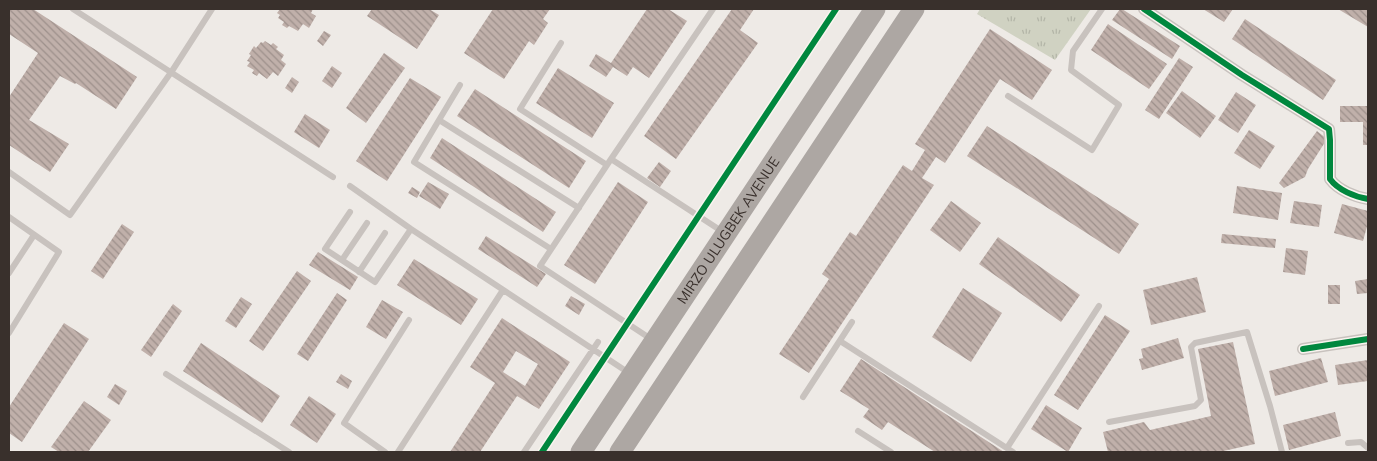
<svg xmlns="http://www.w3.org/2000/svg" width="1377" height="461" font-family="Mulish,sans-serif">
<defs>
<pattern id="grass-tufts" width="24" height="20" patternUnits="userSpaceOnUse" patternTransform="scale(1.25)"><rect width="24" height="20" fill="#d0d2c2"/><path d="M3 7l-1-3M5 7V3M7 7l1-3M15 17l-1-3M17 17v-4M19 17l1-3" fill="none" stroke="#b3b5a7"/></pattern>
<pattern id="building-back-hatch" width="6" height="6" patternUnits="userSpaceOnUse" patternTransform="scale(1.25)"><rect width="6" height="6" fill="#c0b0aa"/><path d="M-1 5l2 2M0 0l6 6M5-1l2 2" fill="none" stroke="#9d908b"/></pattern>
</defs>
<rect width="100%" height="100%" fill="#eeeae6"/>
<path fill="url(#grass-tufts)" d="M980,9H1091L1055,60L977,14Z"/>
<path fill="url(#building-back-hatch)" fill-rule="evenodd" d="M9,9H33L137,77L116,109L76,83L75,84L60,76L29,120L69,144L50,172L9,145V97L38,53L9,34Z
M280,9H313L311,13L316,16L309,28L303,24L298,31L289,26L287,28L282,25L284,22L278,18L280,15L277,13Z
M372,9H429L439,15L417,49L367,16Z
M493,9H550L543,19L548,23L534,45L529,41L504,79L464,53Z
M647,9H668L687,21L649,78L633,67L627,76L613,67L606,77L589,66L596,54L611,63Z
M732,9H754L740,30L758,43L676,159L644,136Z
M1120,9H1122L1180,46L1172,59L1112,20Z
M1203,9H1233L1224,22Z
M1338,9H1368V27Z
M1245,19L1336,80L1323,100L1232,39Z
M1108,24L1167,64L1149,89L1091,50Z
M990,29L1052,70L1032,100L1000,79L945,163L936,157L922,178L934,185L809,373L779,354L829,279L822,274L850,232L856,236L903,165L912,171L925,150L915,144Z
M324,31L331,35L323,46L317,41Z
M265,41L271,45L273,43L278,47L276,49L284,55L281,60L286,64L278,76L273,72L267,79L259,73L257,76L252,73L254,70L247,66L250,62L247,61L251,55L249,54L254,46L256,48L261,42L263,43Z
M384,53L405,68L366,123L346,108Z
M1179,58L1193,67L1159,119L1145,110Z
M332,66L342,73L332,88L322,81Z
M558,68L614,103L592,138L536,103Z
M292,77L299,82L292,93L285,88Z
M410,78L441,97L387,181L356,161Z
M475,89L586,161L569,188L457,116Z
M1182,91L1216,116L1200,138L1166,113Z
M1236,92L1256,105L1238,133L1218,120Z
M1340,106H1368V145H1363V122H1340Z
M305,114L330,130L319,148L294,132Z
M987,126L1139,224L1119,254L967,156Z
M1249,130L1275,146L1260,169L1234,153Z
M1317,131L1327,139L1308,169L1305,177L1284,188L1279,183Z
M442,138L556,212L543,232L430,158Z
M659,162L671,171L660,187L647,178Z
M428,182L449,194L440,209L419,196Z
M618,182L648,202L595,284L564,265Z
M1237,186L1282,193L1278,220L1233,213Z
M412,187L420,192L417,198L408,193Z
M951,201L981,223L960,252L930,230Z
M1294,201L1322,205L1319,227L1290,223Z
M1342,204L1368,211V223L1363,241L1334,233Z
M122,224L134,232L103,279L91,271Z
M1222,234L1276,239L1275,248L1221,243Z
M486,236L546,274L537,287L478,249Z
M998,237L1080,295L1061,322L979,264Z
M1286,248L1308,251L1305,275L1283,272Z
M318,252L358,277L350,290L309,265Z
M414,259L478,299L461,325L397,285Z
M297,271L311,281L263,351L249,341Z
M1197,277L1206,312L1151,325L1143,290Z
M1368,279V293L1357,294L1355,281Z
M1328,285H1340V304H1328Z
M963,288L1002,313L971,362L932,337Z
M337,293L347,300L308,361L297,354Z
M571,296L585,304L579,315L565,306Z
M241,297L252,304L236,328L225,321Z
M382,300L403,312L386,339L366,327Z
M173,304L182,311L151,357L141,350Z
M1105,315L1130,331L1078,410L1054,395Z
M502,318L570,362L539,409L517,396L480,452H450L495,383L470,367ZM516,351L538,364L525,386L503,372Z
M64,323L89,339L22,442L9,433V407Z
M1178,338L1184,358L1142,370L1139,359L1143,358L1141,349Z
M1233,342L1255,444L1219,452H1108L1103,432L1144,422L1150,430L1211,416L1198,349Z
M201,343L280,396L262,423L183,371Z
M1321,358L1328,382L1275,396L1269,371Z
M861,359L1004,452H935L888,422L882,430L863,417L869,409L840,391Z
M1368,360V381L1338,385L1335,365Z
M341,374L352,381L348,389L336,382Z
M115,384L127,391L119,405L107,397Z
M309,396L336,414L317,443L290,425Z
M84,401L111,420L88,452H59L51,447Z
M1046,405L1082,428L1068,452L1031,429Z
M1335,412L1341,436L1289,450L1283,425Z"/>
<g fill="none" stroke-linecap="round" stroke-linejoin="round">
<path stroke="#c8c2be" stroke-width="6" d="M73,9L333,177
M713,9L611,159L723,232
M561,43L520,109L607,165
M1008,96L1092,150L1119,105L1071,70L1073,51L1102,9
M439,120L460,85
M611,159L540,266L651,339
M9,172L70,215L172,71L212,9
M350,186L411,229L629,373
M350,212L325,249L375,282L411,229
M9,217L59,252L9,333
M551,249L414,162L439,120L579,208
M342,260L367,223
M359,272L385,233
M9,273L34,235
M840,341L1013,452
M166,374L289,452
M803,397L852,322
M1109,422L1195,406L1201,400L1191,347L1195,343L1247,332L1270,406L1282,452
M858,431L891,452
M1348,443L1361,442L1368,448
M1007,448L1099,306
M385,452L344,423L409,320
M398,452L503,290
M524,452L598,342"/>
<path stroke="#c8c2be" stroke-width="12" d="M1144,9L1242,75L1329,129L1330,140V179C1338,190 1355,197 1368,199
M1303,349L1368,339"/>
<g stroke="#ada7a3" stroke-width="21">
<path id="s1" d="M581,452L875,9"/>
<path d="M620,452L914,9"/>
</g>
<defs>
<path id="cycleway" d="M1144,9L1242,75L1329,129L1330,140V179C1338,190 1355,197 1368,199
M1303,349L1368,339
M542,452L836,9"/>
</defs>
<use href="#cycleway" stroke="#f9f4ef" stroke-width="9"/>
<use href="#cycleway" stroke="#00873e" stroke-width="6"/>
</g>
<g text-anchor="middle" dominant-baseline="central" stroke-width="4.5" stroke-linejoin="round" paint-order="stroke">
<g font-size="14" fill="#39302c" stroke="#f9f4ef">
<text stroke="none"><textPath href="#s1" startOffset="266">MIRZO ULUGBEK AVENUE</textPath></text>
</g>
</g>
<rect width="1377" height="461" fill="none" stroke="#39302c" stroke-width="20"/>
</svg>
